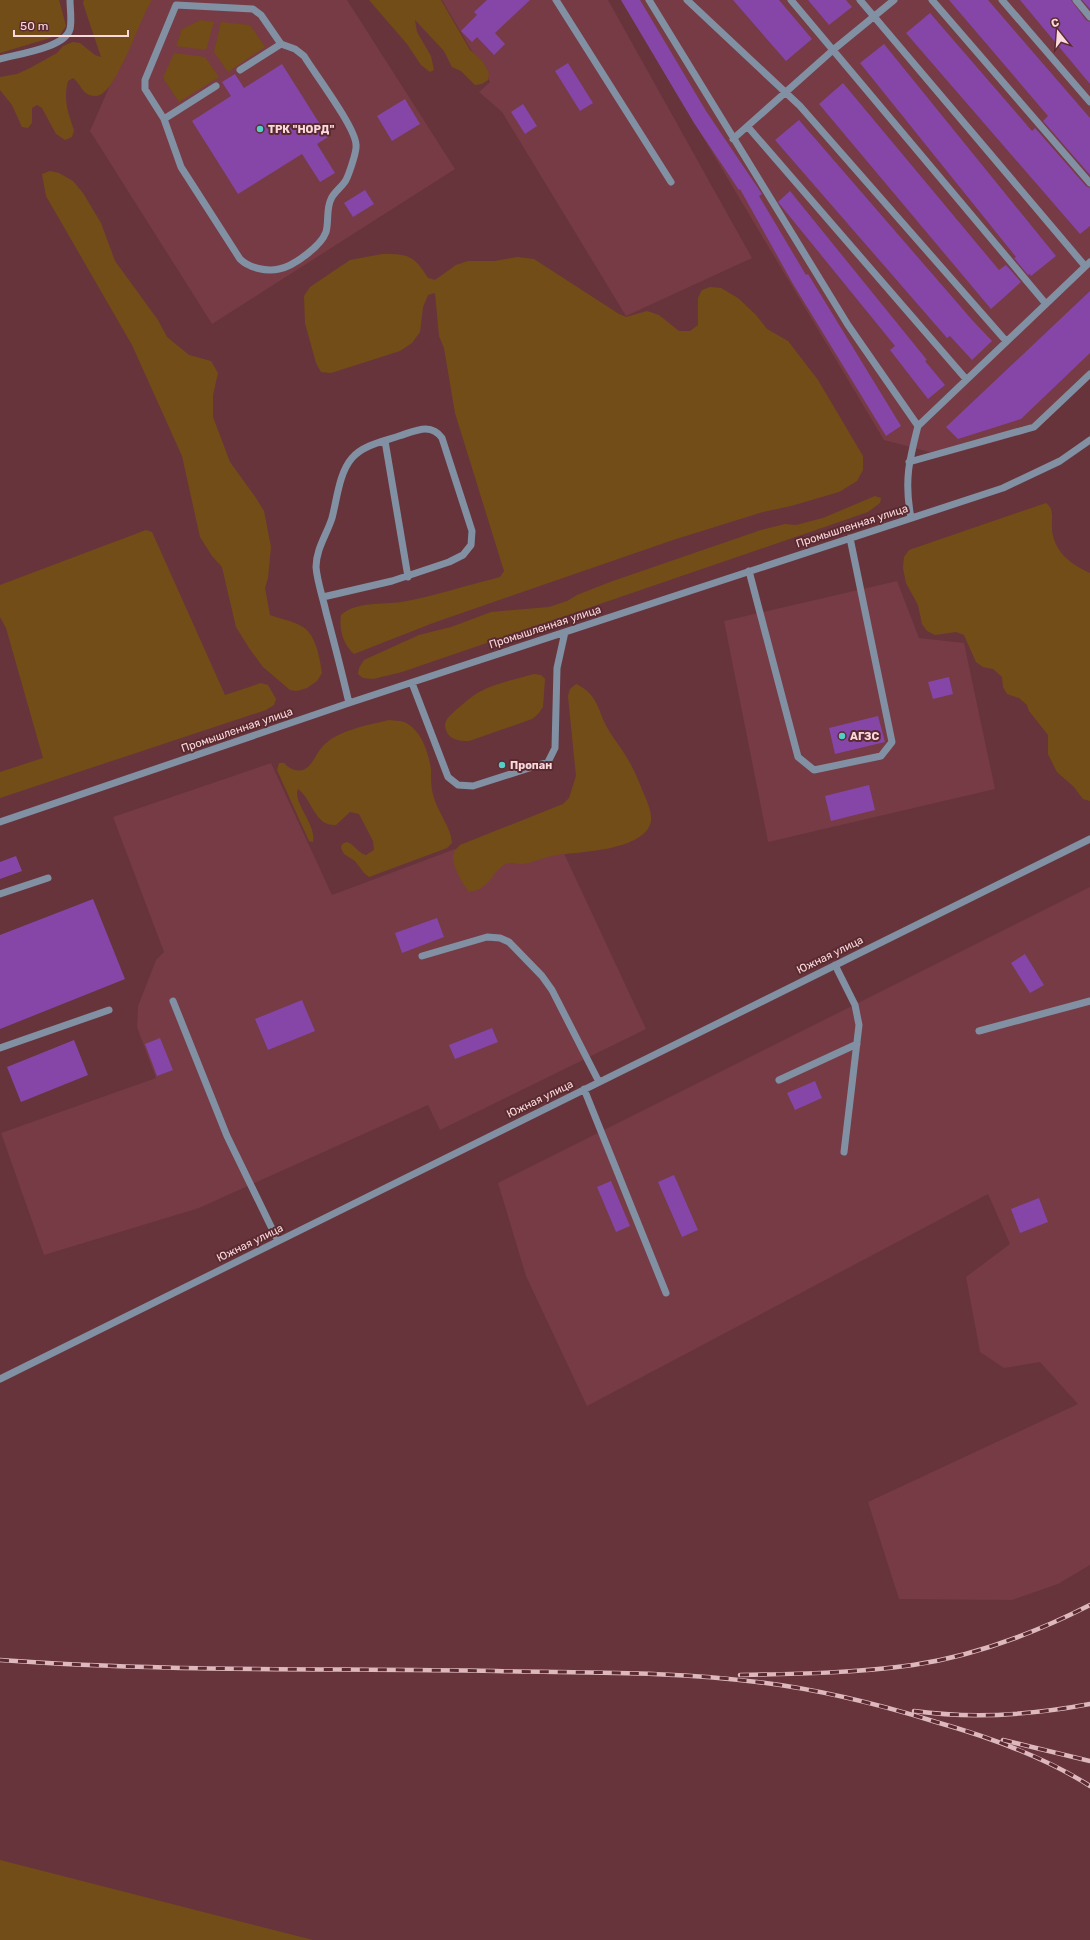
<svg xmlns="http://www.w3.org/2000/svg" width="1090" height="1940" font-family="Rubik,sans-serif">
<rect width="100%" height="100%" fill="#67343c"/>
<path fill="#763b44" d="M147,0H347L455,169L212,324L90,131Z
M442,0H608L752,258L626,316L502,112L479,92L490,82Z
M621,0H1090V379L1036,430L945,456L884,440Z
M897,581L919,638L964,643L995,789L768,842L724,621Z
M271,763L332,895L546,815L646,1029L440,1130L428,1105L199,1208L44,1255L1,1133L156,1078L137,1027L138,1006L156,960L164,952L113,817Z
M1090,887V1565L1058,1584L1012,1600L899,1599L868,1502L1078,1404L1040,1362L1004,1368L980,1352L966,1277L1010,1244L988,1194L587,1406L526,1276L498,1183Z"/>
<path fill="#734d17" d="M0,0H59L66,26L60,35L0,53Z
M84,0H152C140,17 116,96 96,96C82,96 82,85 73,78L68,81C63,100 68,113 74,130L72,137L65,140L56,134L42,108L37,105L32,108V123L28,128L22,127L12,105L0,90V77L17,74L30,68L57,53L63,46L73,42L80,43L95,55L101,57L83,3Z
M369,0H441L470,50L483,62L489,73L488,80L482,84L475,85L461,71L452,67L444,51L415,20L417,32L431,56L434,70L430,72L421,65L407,44Z
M201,20L214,22L206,50L176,46L182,29Z
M221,22L250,25L265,47L228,72L214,52Z
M174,53L205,57L219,77L179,102L163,78Z
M50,171L59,173L73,181L83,193L101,223L115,261L158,320L167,337L189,355L211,361L218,373L213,395V417L230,462L256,498L264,511L271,547L268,578L265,588L270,615C280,619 294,621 303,627C316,635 320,659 322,673L317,681L307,688L297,691L290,690L263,667L249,648L236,627L222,567L212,556L200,537L182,456L132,345L46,196L42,174Z
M382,254C408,254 414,255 428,278L435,280L456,265L468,261H495L517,257L534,259L619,314L626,317L647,311L659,315L679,331H690L698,325V298L702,290L710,287L721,288L738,298L756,315L767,329L788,341L818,380L863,456V470L857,481L839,492L791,506L763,512L673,540L433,623L354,654C343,644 339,630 341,615C357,601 382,605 402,602C435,596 468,585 500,577L504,571L455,413L444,348L439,336L435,293L428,295L423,307L420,332L412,343L400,351L331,373L321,372L316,363L305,323L304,296L310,287L350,260Z
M875,496L881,498L880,503L868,512L842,521L402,672L373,679L363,678L358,674L359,668L364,660L419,635L451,627L491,612L549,607L567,601L577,595L610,582L761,530L785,524L796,525L823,518Z
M1046,503C1055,509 1051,520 1052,529C1052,535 1055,543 1058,548C1065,560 1077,567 1090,573V801L1083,799L1074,787L1057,772L1048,754V735L1029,711L1027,705L1019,698L1007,694L1003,687L1002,677L993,669L983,667L976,662L964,635L956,632L935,635L927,631L922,624L918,605L906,583L903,568L904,557L909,550Z
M146,530L152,532L225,695L261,683L268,685L276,699L274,705L266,710L0,798V772L43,758L6,628L0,617V585Z
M534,674L541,675L545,679L543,707L538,714L532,719L469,741C460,741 449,740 446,730C442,721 451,715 456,710C462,705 467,700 473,696C490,684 514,680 534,674Z
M576,684C599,695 597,710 608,729C611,735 616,741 620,747C630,761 637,776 643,792C647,801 652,812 651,821C646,851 577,852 556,855C545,857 535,862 524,864C519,865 514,862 509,863C493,866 493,889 469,892C462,883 453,868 453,856C454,851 457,848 460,845L563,804L569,798L576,776L568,696L570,689Z
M389,720C394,721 399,720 404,722C421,729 429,753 431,770C431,779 431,789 434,798C438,813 451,827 452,843L447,848L369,877L364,873L355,861L344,854L341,848L342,844L347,842C356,845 356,852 366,855L374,850L373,841L359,814L350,812L336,825C314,826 313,800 298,789C292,802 317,825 313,842L309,841L277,770L279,763H284C289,768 295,772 303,770C313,766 316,753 323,746C338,730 368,725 389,720Z
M0,1860L313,1940H0Z"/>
<path fill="#8546a8" d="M487,0H530L495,33L505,44L494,55L477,37L472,42L461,31L477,15L474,12Z
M621,0H640L706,111L762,194L759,196L806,275L808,274L901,426L886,436L793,284L740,189L739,190L694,123Z
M733,0H779L812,39L786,61Z
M808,0H846L852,7L829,25Z
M949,0H988L1090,118V175L1043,121L1048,116Z
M1020,0H1071L1086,20L1090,22V84Z
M1082,0H1090V9Z
M930,13L1032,131L1035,128L1086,186L1090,188V226L1080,234L906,33Z
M884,44L1056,256L1031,276L1030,274L1028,275L1014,258L1016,257L860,63Z
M568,63L593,103L580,111L555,71Z
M282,64L328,137L317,144L335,173L320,182L302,154L238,194L192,121L231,96L222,82L235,74L244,88Z
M843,83L999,270L1006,265L1021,282L991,309L819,104Z
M405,99L420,124L392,141L377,116Z
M523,104L537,126L525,134L511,112Z
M799,120L973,321L992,341L972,360L950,336L947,338L775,140Z
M365,190L374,204L353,217L344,203Z
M790,191L927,360L925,361L945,385L928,399L890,350L895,346L778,202Z
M1090,291V353L1021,419L958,439L946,427Z
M949,677L953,694L933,699L928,682Z
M878,716L885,742L835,754L829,728Z
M869,785L875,810L831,821L825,796Z
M16,856L22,871L0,879V862Z
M93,899L125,979L0,1029V935Z
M437,918L444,937L402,953L395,933Z
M1025,954L1044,985L1030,993L1011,963Z
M302,1000L315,1031L268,1050L255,1019Z
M492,1028L498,1042L455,1059L449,1045Z
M160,1038L173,1070L157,1076L145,1044Z
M74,1040L88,1075L21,1102L7,1067Z
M815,1081L822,1098L795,1110L787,1093Z
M674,1175L698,1230L682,1237L658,1182Z
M611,1181L630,1226L616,1232L597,1187Z
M1039,1198L1048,1222L1020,1233L1011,1209Z"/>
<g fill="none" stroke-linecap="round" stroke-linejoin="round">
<path stroke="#8191a3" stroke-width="7" d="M556,0L671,182
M649,0L848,325L918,426C909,461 904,481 911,518
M687,0L800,106L1006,341
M791,0L1046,304
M860,0L1085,266
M932,0L1090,183
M1002,0L1090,102
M1076,0L1090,17
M0,59C17,54 65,48 70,29C72,21 70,8 70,0
M216,86L164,119L145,89V80L176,5L253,9L261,15L281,44L240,70
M164,119L181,167L240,259C249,268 267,272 279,269C294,266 321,246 326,232C329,221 326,209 331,199C334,192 342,187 346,180C349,174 357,151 356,145C356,128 315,74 304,56L295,49L281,44
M748,127L966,379
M733,139L833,50L894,0
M918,426L1090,262
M385,441L408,577
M909,462L1034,427L1090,374
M749,571L798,757L814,770L881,756L892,742L850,538
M323,597L392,581L449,562L463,555L471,545L472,531L442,438C431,422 415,431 399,436C384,441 363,445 352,458C339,473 337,499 332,518C327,534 316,549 316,567C317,581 323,598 326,612C334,642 342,673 349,703
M412,683L448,777L458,785L473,786L548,762L555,748L557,668L565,632
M0,822L349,703L1003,488L1060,461L1090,440
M0,894L48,878
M422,956L487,937L500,938L509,942L542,976L552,990L599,1082
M835,965L855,1005L859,1025L844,1152
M173,1001L227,1136L278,1241
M979,1031L1090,1001
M0,1048L109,1010
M779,1080L857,1044
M584,1089L666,1293
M0,1379L1090,839"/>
<defs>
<path id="rail" d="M0,1660C165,1672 330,1668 496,1671C583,1673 671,1671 757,1682C817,1689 878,1704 936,1722C989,1737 1043,1756 1090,1786
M740,1675C798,1674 856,1673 913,1665C974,1656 1035,1633 1090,1605
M914,1711C973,1719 1032,1715 1090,1704
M1003,1740L1090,1761"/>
</defs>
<use href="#rail" stroke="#ddb9bd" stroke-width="4.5"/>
<use href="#rail" stroke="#5b2a31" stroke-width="3" stroke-dasharray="9" stroke-linecap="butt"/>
</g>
<g fill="#54cdc8" stroke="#5b2a31" stroke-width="1.5">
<circle cx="260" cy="129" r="4"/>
<circle cx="842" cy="736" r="4"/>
<circle cx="502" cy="765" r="4"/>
</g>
<g text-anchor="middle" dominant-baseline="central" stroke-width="4" stroke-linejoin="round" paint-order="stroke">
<g font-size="11" font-weight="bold" fill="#f9d9dc" stroke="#5b2a31" text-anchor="start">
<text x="268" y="129">ТРК "НОРД"</text>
<text x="850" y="736">АГЗС</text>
<text x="510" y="765">Пропан</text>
</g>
<g font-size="11" fill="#f9d9dc" stroke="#5b2a31">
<text transform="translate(852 526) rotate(-18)">Промышленная улица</text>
<text transform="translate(545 627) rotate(-18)">Промышленная улица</text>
<text transform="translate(237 730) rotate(-19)">Промышленная улица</text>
<text transform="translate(830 955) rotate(-26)">Южная улица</text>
<text transform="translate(540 1099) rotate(-26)">Южная улица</text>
<text transform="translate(250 1243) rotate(-26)">Южная улица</text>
</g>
</g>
<g transform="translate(1058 32) rotate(343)" stroke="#5b2a31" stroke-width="3" paint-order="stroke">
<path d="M0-3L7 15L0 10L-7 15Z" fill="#f9d9dc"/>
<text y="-6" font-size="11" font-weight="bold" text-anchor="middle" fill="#f9d9dc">С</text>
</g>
<path d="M14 30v6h114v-6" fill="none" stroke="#f9d9dc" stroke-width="2"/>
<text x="20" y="30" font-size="12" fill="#f9d9dc" stroke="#5b2a31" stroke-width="3" paint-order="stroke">50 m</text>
</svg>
